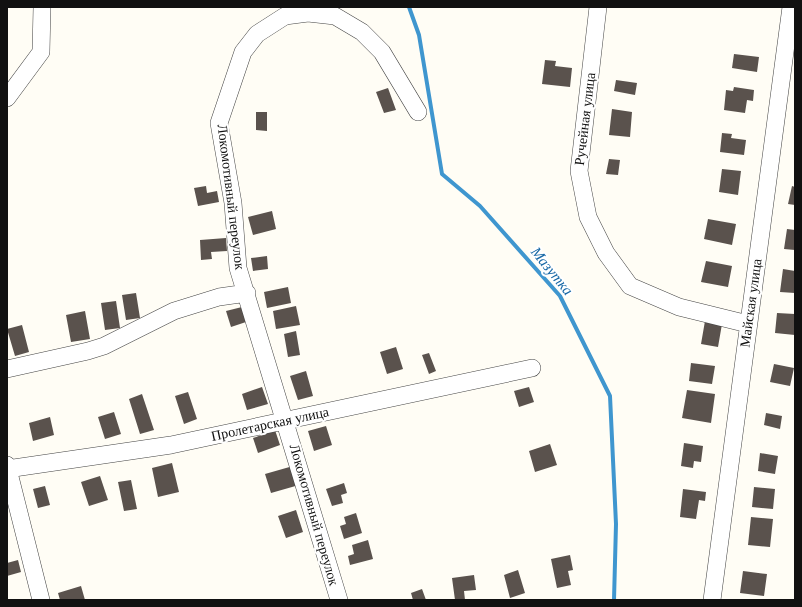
<svg xmlns="http://www.w3.org/2000/svg" width="802" height="607" font-family="Georgia,serif">
<rect width="100%" height="100%" fill="#fffdf5"/>
<g fill="none" stroke-linecap="round" stroke-linejoin="round">
<path stroke="#3f96cf" stroke-width="4" d="M409,7L419,35L442,174L480,206L560,296L610,396L616,524L614,600"/>
</g>
<path fill="#5a524d" d="M734,54L759,57L757,72L732,68Z
M545,60L556,61L555,66L572,68L570,87L542,84Z
M616,80L637,83L635,95L614,91Z
M734,87L754,90L753,101L747,100L745,113L724,110L726,90L733,91Z
M388,88L396,110L384,113L376,92Z
M612,109L632,112L630,137L609,135Z
M256,112H267V131L256,130Z
M722,133L732,134L731,138L746,140L744,155L720,152Z
M609,159L620,160L618,175L606,174Z
M722,169L741,171L738,195L719,192Z
M206,186L207,193L217,191L219,202L198,206L194,188Z
M792,186L795,187V205L788,204Z
M272,211L276,229L253,235L248,217Z
M708,219L736,224L732,245L704,239Z
M787,229L795,230V250L784,249Z
M226,238L227,251L211,252L212,259L201,260L200,240Z
M267,256L268,269L253,271L251,258Z
M706,261L732,266L728,287L701,282Z
M783,269L795,271V293L780,292Z
M288,287L291,303L267,308L264,292Z
M136,293L140,318L126,320L122,295Z
M116,301L120,328L105,330L101,303Z
M296,306L300,325L276,329L273,311Z
M242,307L246,322L231,327L226,311Z
M85,311L90,339L71,342L66,315Z
M777,313L795,314V335L775,333Z
M705,321L722,324L718,347L701,344Z
M22,325L29,352L15,356L7,329Z
M296,331L300,355L288,357L284,334Z
M396,347L403,369L387,374L380,352Z
M429,353L436,371L429,374L422,355Z
M691,363L715,366L712,384L689,381Z
M774,364L794,368L790,386L770,382Z
M306,371L313,396L298,400L290,376Z
M262,387L268,404L247,410L242,394Z
M529,387L534,402L519,407L514,391Z
M687,390L715,394L711,423L682,418Z
M188,392L197,419L184,424L175,396Z
M142,394L154,430L140,434L129,399Z
M114,412L121,434L105,439L98,417Z
M766,413L782,416L780,429L764,425Z
M50,417L54,435L33,441L29,423Z
M326,426L332,445L314,451L308,431Z
M275,430L280,445L258,453L253,438Z
M684,443L703,446L701,462L694,461L693,468L681,466Z
M550,444L557,465L535,472L529,451Z
M760,453L778,456L775,474L758,471Z
M172,463L179,492L158,497L152,468Z
M293,466L299,485L271,493L265,474Z
M100,476L108,500L89,506L81,482Z
M131,480L137,509L124,511L118,482Z
M344,483L347,493L341,495L343,503L332,506L326,489Z
M45,486L50,505L38,508L33,489Z
M754,487L775,489L773,509L752,507Z
M683,489L706,492L705,501L699,500L696,519L680,517Z
M296,510L303,532L286,538L278,516Z
M356,513L362,533L344,539L340,526L346,524L344,517Z
M751,517L773,519L770,547L748,545Z
M368,540L373,559L350,565L348,556L354,554L352,545Z
M570,555L573,570L568,571L571,585L557,588L551,559Z
M18,560L21,572L7,576V563Z
M518,570L525,593L510,598L504,575Z
M743,571L767,574L764,596L740,593Z
M474,575L476,590L464,591L465,600H455L452,578Z
M81,586L85,600H60L58,593Z
M422,589L426,600H413L411,593Z"/>
<g fill="none" stroke-linecap="round" stroke-linejoin="round">
<defs>
<path id="minor" d="M598,7L579,171L588,217L606,253L630,286L679,307L748,324
M7,98L41,52L42,7
M7,369L88,351L104,346L174,311L219,297L247,293
M7,465L41,600
M7,469L171,445L532,368
M339,600L238,268L233,203L219,123L243,52L257,34L285,16L308,13L335,16L362,32L382,52L418,112
M712,600L791,7"/>
</defs>
<use href="#minor" stroke="#444" stroke-width="18"/>
<use href="#minor" stroke="#fff" stroke-width="17"/>
</g>
<g text-anchor="middle" dominant-baseline="central" stroke-width="4" stroke-linejoin="round" paint-order="stroke">
<g font-size="14" fill="#111" stroke="#fff">
<text transform="translate(585 119) rotate(-83)">Ручейная улица</text>
<text transform="translate(231 197) rotate(83)">Локомотивный переулок</text>
<text transform="translate(751 303) rotate(-82)">Майская улица</text>
<text transform="translate(270 424) rotate(-12)">Пролетарская улица</text>
<text transform="translate(314 515) rotate(74)">Локомотивный переулок</text>
</g>
<g font-size="15" font-style="italic" fill="#1768a6" stroke="#fff">
<text transform="translate(552 271) rotate(51)">Мазутка</text>
</g>
</g>
<rect width="802" height="607" fill="none" stroke="#111111" stroke-width="16"/>
</svg>
